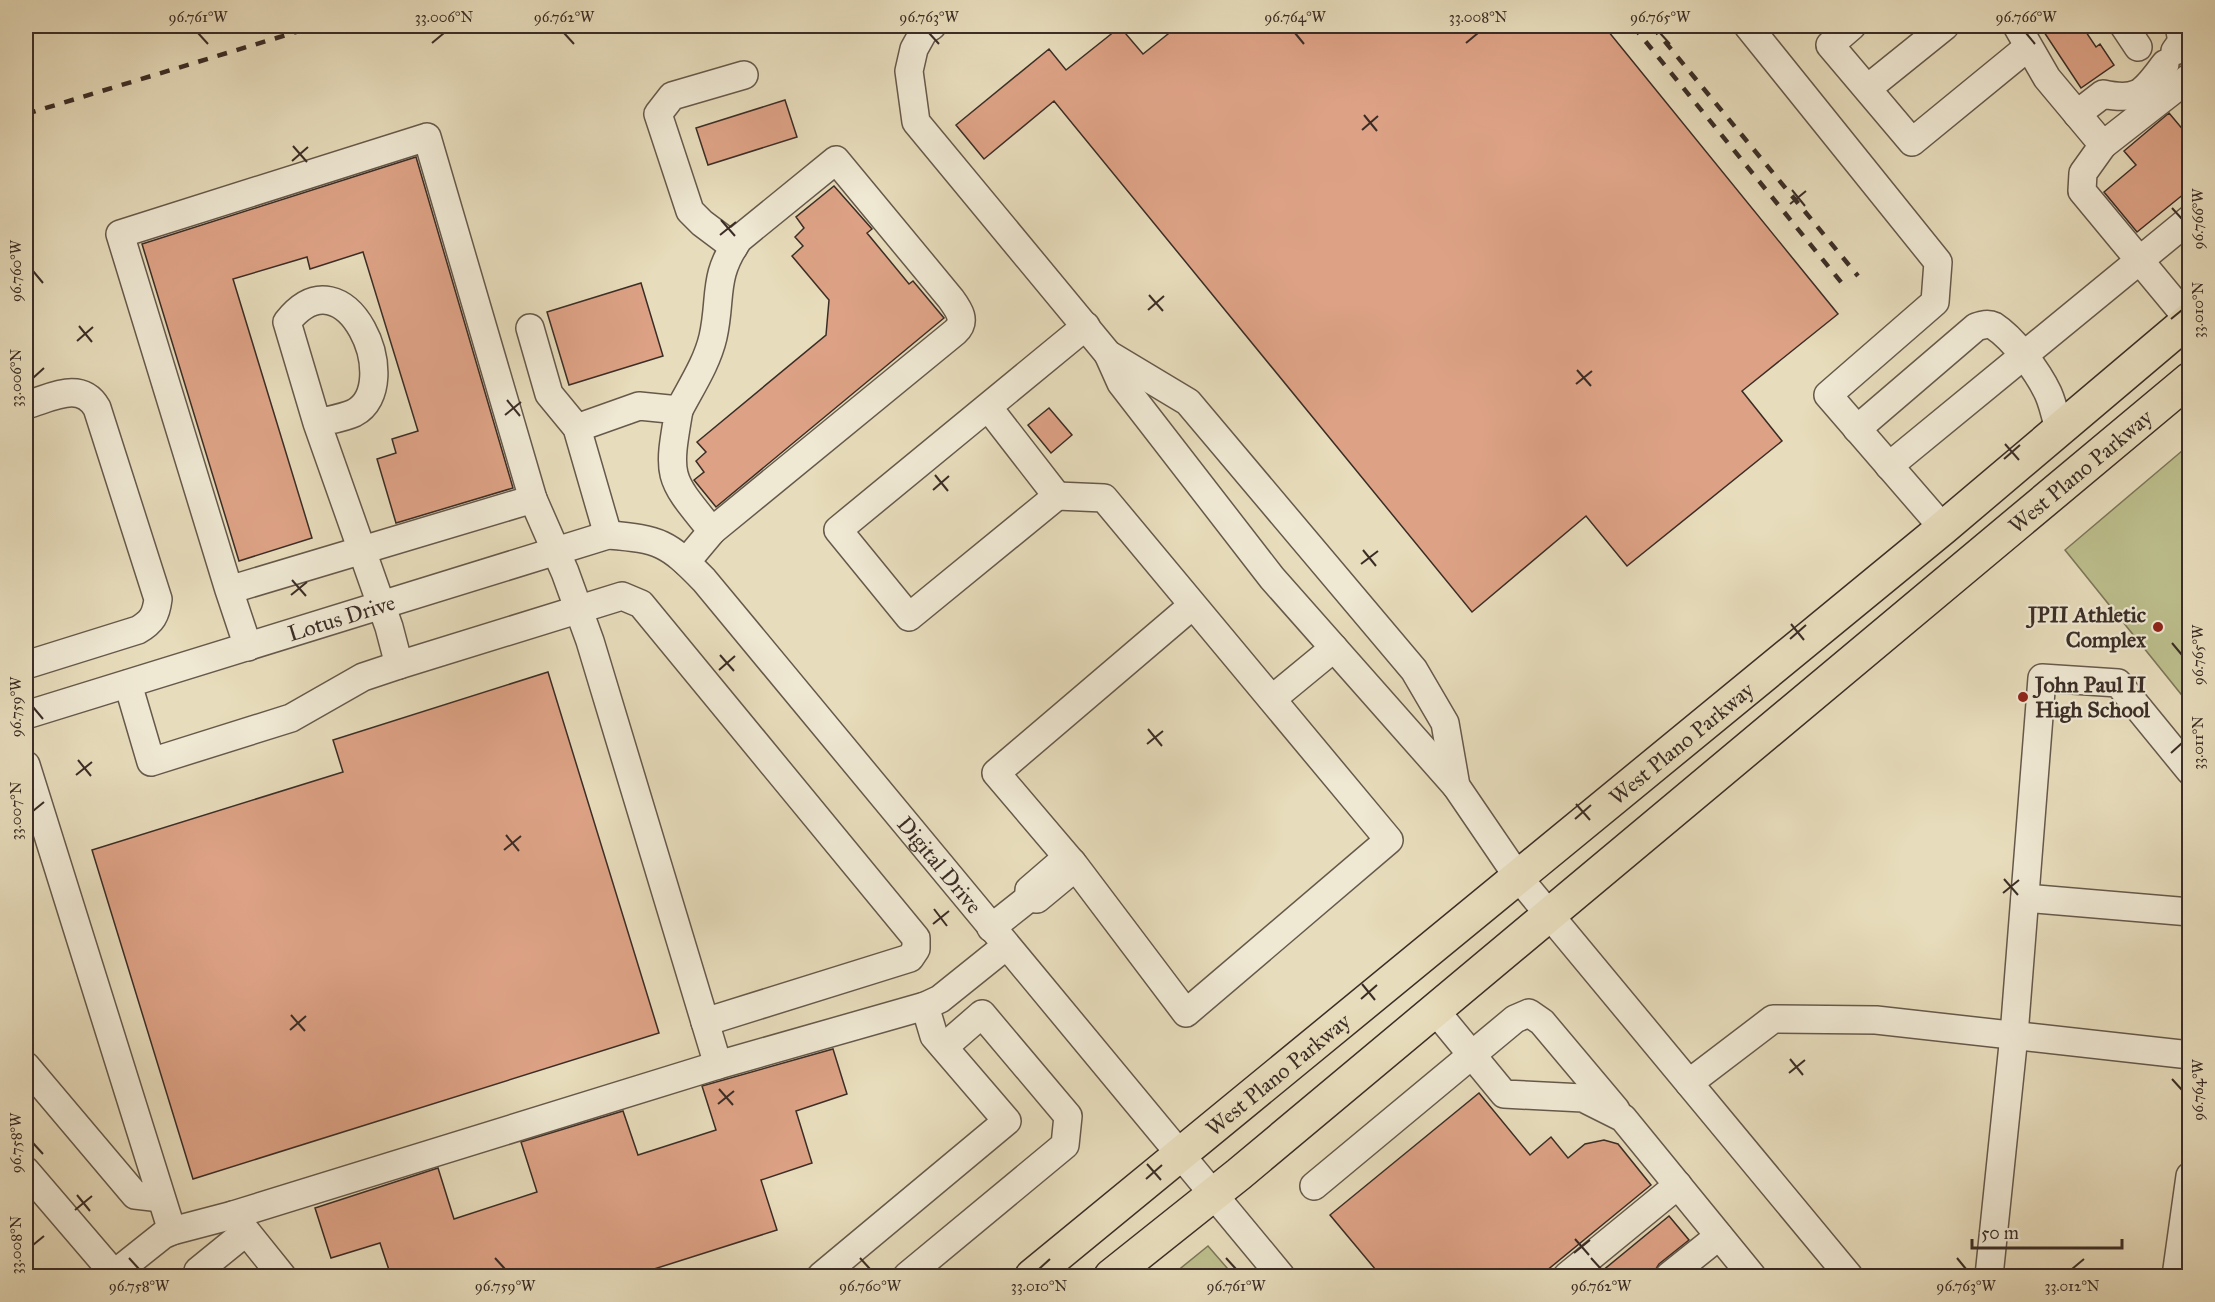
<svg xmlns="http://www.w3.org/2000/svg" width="2215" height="1302" font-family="'IM FELL Great Primer',serif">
<rect width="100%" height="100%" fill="#e7dcbb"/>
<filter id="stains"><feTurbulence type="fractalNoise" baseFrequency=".00333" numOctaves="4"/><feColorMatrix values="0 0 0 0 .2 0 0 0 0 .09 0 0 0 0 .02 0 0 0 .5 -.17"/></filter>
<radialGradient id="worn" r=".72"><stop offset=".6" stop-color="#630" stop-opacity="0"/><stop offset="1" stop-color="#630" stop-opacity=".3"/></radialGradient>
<path fill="#bcbe8c" stroke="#7c7659" stroke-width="1.5" d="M2189,445V704L2065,550Z
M1208,1246L1234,1276H1171Z"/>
<path fill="#dda285" stroke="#3b2d26" stroke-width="1.5" d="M1178,26H1604L1838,314L1742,391L1782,441L1627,566L1586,516L1472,612L1054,101L984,159L956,125L1049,49L1066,70L1120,27L1143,54Z
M2040,26H2082L2096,47L2100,44L2114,65L2081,88Z
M785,100L797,137L708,165L696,128Z
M2169,113L2190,138V189L2137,232L2104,192L2136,165L2124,151Z
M416,157L513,488L396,523L377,459L396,453L392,439L418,431L363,252L310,269L307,257L233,279L312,538L239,561L142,244Z
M834,186L872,229L867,233L909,284L913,281L944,318L716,507L694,480L704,472L696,461L706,452L697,442L826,335L829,300L792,256L803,246L795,237L804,228L796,217Z
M641,283L663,356L569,385L547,312Z
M1049,408L1072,435L1051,453L1028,425Z
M548,672L659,1033L193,1179L92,850L343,772L333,740Z
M833,1049L847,1094L796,1111L812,1163L761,1180L777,1230L632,1276H391L380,1243L331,1258L315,1208L438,1168L454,1219L537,1192L521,1142L623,1111L638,1155L716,1130L702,1086Z
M1479,1093L1530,1155L1551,1137L1568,1158L1585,1144L1604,1140L1618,1144L1651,1185L1540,1276H1381L1330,1215Z
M1669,1216L1689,1240L1659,1264L1654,1272L1648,1276H1596Z"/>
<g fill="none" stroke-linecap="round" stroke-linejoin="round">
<defs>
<g id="minor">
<path d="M932,26L924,31L914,49L909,71L916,122L1108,354L1188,402L1414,670L1445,723L1456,786L1518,877L1849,1276"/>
<path d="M1748,26L1938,262L1935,302L1828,395L1943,528"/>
<path d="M1852,26L1830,45L1912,142L2028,47"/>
<path d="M2017,26L2047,78L2103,145L2190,77"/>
<path d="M2124,26L2138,47"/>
<path d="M2175,51L2182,41L2179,26"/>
<path d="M1868,88L1945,26"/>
<path d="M2077,114L2103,94C2140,102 2144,91 2165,64"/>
<path d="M2103,145L2083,173L2082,191L2189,320"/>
<path d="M734,247L702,223L690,211L658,114L672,96L744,75"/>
<path d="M530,328L549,394L577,428L608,535"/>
<path d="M1108,354L1121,383L1272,578L1456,786"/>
<path d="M26,405C51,398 81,380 97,408L158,599C156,615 152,622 138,630L26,665"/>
<path d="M988,407L1057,496L909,617L838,530L1086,326"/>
<path d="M679,410C691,387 707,363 713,337C722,297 712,277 739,239L836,160L951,299C959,310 967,321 955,332L712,531"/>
<path d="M317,423C329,420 343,418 354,413C406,386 346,247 287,322L317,423L389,627L399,665"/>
<path d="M577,428L639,406L679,410C667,479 668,477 712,531L686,562"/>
<path d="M1857,429L1976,327C1982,325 1988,323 1994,326C2014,339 2038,372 2048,393C2053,404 2056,418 2059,430"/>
<path d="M1889,466L2190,219"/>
<path d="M1057,496L1104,498C1199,612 1294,726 1389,840L1186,1013L1075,866L996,773L1193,605"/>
<path d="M533,499L565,572L590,641L718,1065L925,1006L940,999L1006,946"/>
<path d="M229,590L533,499L427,137L120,234L229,590L248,647"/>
<path d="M128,684L151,762L291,718L363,677L399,665L622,596L641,604L916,938V949L910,958L705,1022"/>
<path d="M1272,699L1334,648"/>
<path id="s1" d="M26,715L608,535C660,539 668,543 704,580L1281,1276"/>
<path d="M26,765L172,1231"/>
<path d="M1072,862L1066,875L1037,899L1029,898V890L1058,865Z"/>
<path d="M2025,898L2190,912"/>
<path d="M991,928L1029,898"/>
<path d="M1434,1009L1504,1094L1583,1098L1623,1118L1752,1276"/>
<path d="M26,1066L135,1195L161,1198"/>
<path d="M1689,1083L1773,1019L1876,1020L2190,1055"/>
<path d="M26,1171L116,1276"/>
<path d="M1314,1186L1515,1019L1529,1013L1542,1022L1616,1110"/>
<path d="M233,1215L282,1276"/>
<path d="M114,1274L163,1235L172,1231L233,1215L718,1065"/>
<path d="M203,1276L198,1271L246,1232"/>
<path d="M821,1276L1007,1121L934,1036L925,1006"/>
<path d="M907,1276L1065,1145L1068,1116L982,1014L944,1047"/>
<path d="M1567,1276L1678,1185"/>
<path d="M1669,1276L1719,1236"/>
<path d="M1989,1276L2014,1035L2042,678L2118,683L2190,771"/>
<path d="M2176,1276L2190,1176"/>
</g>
<g id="major">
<path id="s2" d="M1032,1276L1943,528L2190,319"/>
<path id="s3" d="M1111,1276L1239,1174L2190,379"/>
</g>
</defs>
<use href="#minor" stroke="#66594b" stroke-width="30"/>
<use href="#major" stroke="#3b2d26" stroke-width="36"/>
<use href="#minor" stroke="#efe8d3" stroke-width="27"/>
<use href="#major" stroke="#e7dcbb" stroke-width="33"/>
<path stroke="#3b2d26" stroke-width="4.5" stroke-dasharray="10 10" stroke-linecap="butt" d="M1633,26L1845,287
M1652,26L1858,276
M26,114L316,26"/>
</g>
<path fill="none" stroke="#3b2d26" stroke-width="2" d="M198,33L208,44M564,33L574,44M929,33L939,44M1295,33L1304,44M1660,33L1670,44M2026,33L2035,44M432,43L444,33M1466,43L1478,33M1364,115L1377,131M1362,130L1378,116M293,146L307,162M292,161L308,147M1792,190L1805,206M1790,204L1806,191M2172,208L2182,219M721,220L735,236M720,235L736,222M33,271L43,283M1149,295L1163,311M1148,310L1164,296M2171,319L2182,310M79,326L92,342M77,341L93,327M1577,370L1591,386M33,378L44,368M1576,384L1592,371M507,400L520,416M505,415L521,402M2005,444L2019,460M2004,459L2020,445M935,475L948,491M933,490L949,476M1363,550L1376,566M1361,564L1378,551M292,580L306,596M291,595L307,582M1791,624L1804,640M1790,639L1806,625M2172,643L2182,655M720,655L734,671M719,670L735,656M33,707L43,719M1148,729L1162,746M1147,744L1163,731M2171,753L2182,743M78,760L91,776M76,775L92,762M1576,804L1590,820M33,811L44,802M1575,819L1591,805M506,835L519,851M504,850L521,836M2004,879L2018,895M2003,893L2019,880M934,909L947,926M933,924L949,911M1362,984L1375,1000M1361,999L1377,985M291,1015L305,1031M290,1030L306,1016M1790,1059L1803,1075M1789,1073L1805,1060M2172,1079L2182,1090M719,1089L733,1105M718,1104L734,1091M33,1143L43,1154M1147,1164L1161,1180M1146,1179L1162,1165M77,1195L90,1211M75,1210L92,1196M1575,1239L1589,1255M33,1245L44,1236M1574,1253L1590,1240M129,1258L139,1269M495,1258L505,1269M860,1258L870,1269M1226,1258L1236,1269M1591,1258L1601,1269M1957,1258L1966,1269M1039,1269L1050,1259M2072,1269L2084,1259"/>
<g fill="#8f2418" stroke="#efe8d3" stroke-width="2">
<circle cx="2158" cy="627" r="6"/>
<circle cx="2023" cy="697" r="6"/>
</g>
<g text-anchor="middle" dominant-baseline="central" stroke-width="4.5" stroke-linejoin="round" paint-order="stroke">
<g font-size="22" fill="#3b2d26" stroke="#efe8d3">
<text stroke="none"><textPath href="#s3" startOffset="1260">West Plano Parkway</textPath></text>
<text stroke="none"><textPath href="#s1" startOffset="330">Lotus Drive</textPath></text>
<text stroke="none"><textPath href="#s2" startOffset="840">West Plano Parkway</textPath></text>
<text stroke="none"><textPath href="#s1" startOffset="1089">Digital Drive</textPath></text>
<text stroke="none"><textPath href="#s2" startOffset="318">West Plano Parkway</textPath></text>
</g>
<g font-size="22" font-weight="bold" fill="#3b2d26" stroke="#efe8d3" text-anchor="end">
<text x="2146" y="614">JPII Athletic<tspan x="2146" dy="25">Complex</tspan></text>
<text x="2035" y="684" text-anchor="start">John Paul II<tspan x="2035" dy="25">High School</tspan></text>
</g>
</g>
<rect width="2215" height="1302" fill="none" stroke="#e7dcbb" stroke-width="66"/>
<path d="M1972 1239v9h150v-9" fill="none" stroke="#3b2d26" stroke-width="3"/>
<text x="1981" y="1239" font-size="18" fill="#3b2d26" stroke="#efe8d3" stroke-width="4.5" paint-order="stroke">50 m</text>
<rect x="33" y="33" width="2149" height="1236" fill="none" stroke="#3b2d26" stroke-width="2"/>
<g font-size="15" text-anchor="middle" fill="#3b2d26">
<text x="198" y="22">96.761°W</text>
<text x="444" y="22">33.006°N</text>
<text x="564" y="22">96.762°W</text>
<text x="929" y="22">96.763°W</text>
<text x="1295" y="22">96.764°W</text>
<text x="1478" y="22">33.008°N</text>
<text x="1660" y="22">96.765°W</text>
<text x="2026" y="22">96.766°W</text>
<text transform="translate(2198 219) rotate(-90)" y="5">96.766°W</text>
<text transform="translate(16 271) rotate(-90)" y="5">96.760°W</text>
<text transform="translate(2198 310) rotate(-90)" y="5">33.010°N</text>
<text transform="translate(16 378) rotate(-90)" y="5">33.006°N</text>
<text transform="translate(2198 655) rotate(-90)" y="5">96.765°W</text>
<text transform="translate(16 707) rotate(-90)" y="5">96.759°W</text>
<text transform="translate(2198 743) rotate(-90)" y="5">33.011°N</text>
<text transform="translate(16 811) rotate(-90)" y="5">33.007°N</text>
<text transform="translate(2198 1090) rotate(-90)" y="5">96.764°W</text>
<text transform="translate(16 1143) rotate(-90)" y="5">96.758°W</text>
<text transform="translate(16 1245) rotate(-90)" y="5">33.008°N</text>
<text x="139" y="1291">96.758°W</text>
<text x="505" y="1291">96.759°W</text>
<text x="870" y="1291">96.760°W</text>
<text x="1039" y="1291">33.010°N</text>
<text x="1236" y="1291">96.761°W</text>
<text x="1601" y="1291">96.762°W</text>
<text x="1966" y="1291">96.763°W</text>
<text x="2072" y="1291">33.012°N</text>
</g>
<rect width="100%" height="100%" filter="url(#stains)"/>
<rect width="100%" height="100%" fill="url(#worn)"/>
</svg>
